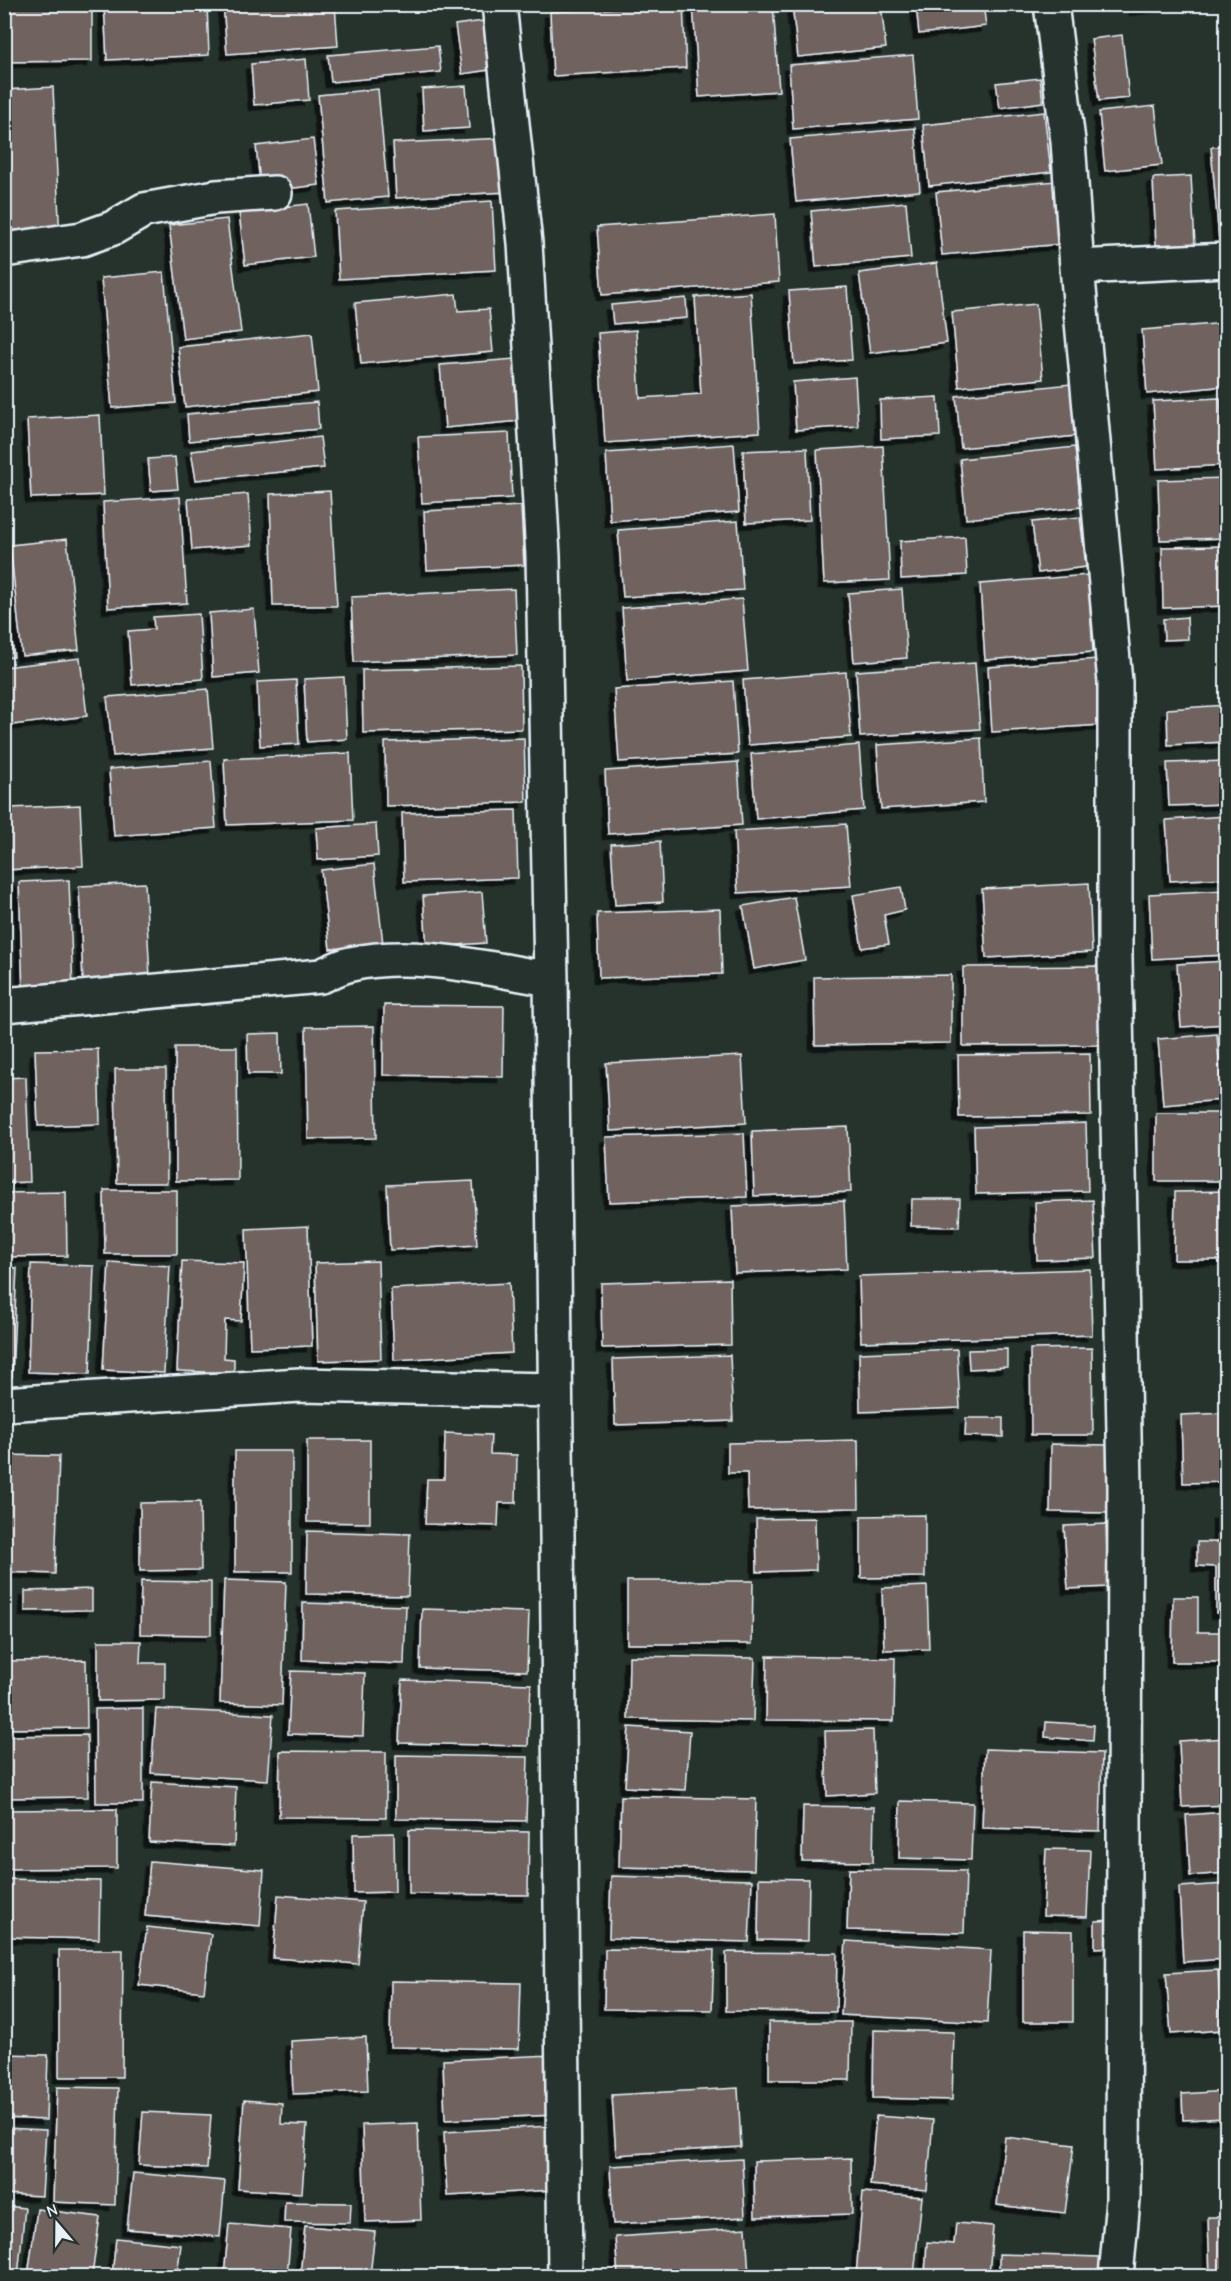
<svg xmlns="http://www.w3.org/2000/svg" width="1231" height="2281" font-family="'Comic Neue',sans-serif">
<defs>
<filter id="shadow"><feDropShadow dx="-5.5" dy="5.5" stdDeviation="0" flood-color="#0009"/></filter>
</defs>
<rect width="100%" height="100%" fill="#26332d"/>
<filter id="ink" filterUnits="userSpaceOnUse"><feTurbulence type="fractalNoise" baseFrequency=".0167" numOctaves="2"/><feDisplacementMap in="SourceGraphic" scale="12" xChannelSelector="R" yChannelSelector="G"/><feConvolveMatrix kernelMatrix="1 2 1 2 8 2 1 2 1" color-interpolation-filters="sRGB"/></filter>
<g filter="url(#ink)">
<path fill="#70645e" stroke="#e8f1f8" stroke-width="1.5" filter="url(#shadow)" d="M4,4H92V61L4,62Z
M104,4H207L209,55L107,60Z
M223,4H335L338,46L227,54Z
M683,4L686,68L553,76L550,12Z
M693,4H773L779,91L699,97Z
M792,4H881L886,48L798,57Z
M916,4H983L986,26L919,34Z
M1134,4H1182L1135,10Z
M490,20L496,69L462,74L455,25Z
M1122,35L1129,98L1099,101L1091,39Z
M438,46L441,72L331,82L328,55Z
M913,55L918,119L793,129L789,65Z
M306,59L309,100L254,105L251,64Z
M1040,78L1043,102L1000,108L996,83Z
M466,86L469,128L424,131L422,89Z
M53,87L60,241L4,244V90Z
M378,89L388,197L328,203L318,95Z
M1155,106L1162,165L1105,171L1099,112Z
M1044,112L1051,172L929,186L923,125Z
M915,128L920,191L796,202L790,139Z
M506,138L508,192L396,198L393,143Z
M313,139L319,185L261,192L256,146Z
M1226,146V239L1219,240L1211,147Z
M1191,176L1195,244L1156,245L1153,178Z
M1056,181L1062,244L942,255L936,192Z
M492,201L496,270L339,279L335,211Z
M906,202L911,258L816,267L811,211Z
M308,204L314,257L245,265L239,212Z
M775,214L779,282L602,295L597,227Z
M227,219L241,332L183,339L169,225Z
M937,263L947,343L870,353L859,273Z
M164,272L176,403L112,408L101,278Z
M847,287L852,360L794,364L789,291Z
M751,293L760,432L605,443L598,333L636,330L640,398L701,394L695,297Z
M456,294L458,311L489,309L493,352L361,364L355,303Z
M686,298L687,318L613,324L611,305Z
M1036,304L1043,379L959,387L952,312Z
M1226,323V386L1147,394L1142,330Z
M312,333L318,392L185,407L178,347Z
M515,359L520,421L445,428L440,365Z
M855,377L858,426L796,430L793,382Z
M1071,384L1076,436L961,448L956,396Z
M938,397L940,436L881,439L880,400Z
M1220,398L1222,427H1226V465L1157,469L1153,401Z
M317,402L319,429L189,441L187,414Z
M100,415L104,495L31,498L27,419Z
M509,433L512,498L422,503L418,437Z
M320,437L324,468L196,480L191,451Z
M734,444L739,512L610,521L606,453Z
M883,446L890,580L824,583L817,450Z
M1075,447L1081,507L966,519L960,459Z
M807,448L810,520L746,523L743,451Z
M175,457L178,489L151,491L148,459Z
M1226,478V538L1160,540L1158,480Z
M330,491L337,606H273L270,494Z
M248,494L252,545L192,550L188,499Z
M180,497L187,603L108,608L103,502Z
M521,506L524,565L427,570L424,511Z
M1080,517L1086,567L1038,573L1032,522Z
M738,521L743,590L623,597L618,530Z
M965,537L967,575L901,579L900,541Z
M67,539L79,650L22,656L10,545Z
M1226,546V606L1163,608L1162,547Z
M1088,575L1093,652L985,660L980,584Z
M4,580L14,657L4,658Z
M514,589L517,655L354,662L351,597Z
M902,589L907,658L854,662L848,593Z
M742,599L748,671L627,681L622,608Z
M254,609L259,673L213,677L209,613Z
M199,614L203,679L132,685L128,631L154,629L153,617Z
M1187,617L1188,639L1164,640L1163,619Z
M80,658L87,716L4,726V667Z
M1098,659L1102,725L992,732L988,667Z
M975,663L980,729L860,737L856,671Z
M521,666L522,729L363,733L362,670Z
M846,672L851,737L748,745L743,680Z
M344,677L347,739L307,742L304,679Z
M296,680L299,744L260,746L257,682Z
M733,681L738,754L619,762L614,689Z
M208,689L213,748L113,756L107,697Z
M1226,705V742L1168,745L1167,709Z
M524,738L526,802L386,806L385,742Z
M981,738L984,802L881,809L877,745Z
M859,745L864,810L756,819L751,754Z
M350,753L353,820L227,825L224,759Z
M211,761L216,828L114,836L109,769Z
M1226,761V804L1169,806L1167,763Z
M738,762L742,825L608,834L605,771Z
M4,776H9L10,808L80,805L83,866L4,870Z
M516,810L518,878L404,882L402,813Z
M1226,816V878L1170,881L1166,820Z
M376,824L378,856L318,860L316,828Z
M846,824L851,886L738,893L734,831Z
M660,841L663,902L615,905L611,844Z
M374,864L383,944L330,949L321,870Z
M69,880L73,991L23,992L19,882Z
M145,883L150,977L83,981L79,886Z
M1089,883L1092,952L986,958L982,889Z
M901,887L905,910L884,915L889,944L862,948L853,895Z
M1226,890V955L1152,959L1149,894Z
M482,892L486,943L427,947L423,896Z
M794,897L805,960L754,969L743,906Z
M720,909L722,974L599,978L597,913Z
M1226,961V1024L1181,1027L1177,964Z
M1103,966V1045L963,1046V967Z
M951,975V1043L815,1045L814,977Z
M384,1005L504,1006L503,1077L383,1075Z
M374,1026L376,1138L308,1139L306,1027Z
M280,1033L281,1074H248L247,1034Z
M1217,1034L1222,1100L1163,1105L1158,1039Z
M175,1047H237L238,1180L176,1181Z
M98,1049L100,1124L38,1126L35,1050Z
M1090,1053L1091,1115L959,1117L958,1055Z
M742,1056L746,1123L610,1131L606,1063Z
M115,1069H166L167,1183H117Z
M26,1077L30,1182L4,1183V1078Z
M1156,1113H1224L1225,1181H1156Z
M1086,1123L1088,1191L976,1194L974,1127Z
M848,1127L851,1192L754,1196L752,1131Z
M744,1133L747,1197L609,1202L606,1137Z
M473,1181L477,1245L390,1250L387,1185Z
M104,1190H177V1254H105Z
M1226,1191V1260H1174L1175,1192Z
M66,1192L67,1256L4,1257V1193Z
M912,1199H960L959,1227L911,1226Z
M1093,1200L1096,1258L1037,1260L1035,1202Z
M844,1201L847,1269L735,1273L732,1206Z
M308,1226L312,1346L250,1348L246,1229Z
M182,1261L244,1263L241,1321L225,1320L224,1358L234,1359V1373L177,1371Z
M378,1261L381,1359L318,1361L315,1263Z
M109,1262L170,1266L164,1373L103,1370Z
M31,1264L94,1266L90,1374L28,1372Z
M4,1267L17,1268L12,1377H4Z
M1090,1269L1092,1335L861,1342L859,1276Z
M730,1279L731,1345L602,1348L601,1283Z
M509,1283L512,1353L394,1360L391,1289Z
M1092,1348L1093,1435H1031L1030,1349Z
M957,1349L960,1408L860,1412L859,1353Z
M1007,1349V1367L969,1369L968,1350Z
M730,1355L733,1421L615,1425L613,1359Z
M1226,1413V1482L1183,1483L1181,1415Z
M966,1418H1003V1437L965,1436Z
M445,1433L491,1435L490,1454L517,1455L516,1503H499L498,1526L425,1524L427,1479H444Z
M307,1440H370V1523L307,1522Z
M858,1440L859,1508L748,1510L747,1473H728V1443Z
M1051,1444L1107,1445V1513L1050,1512Z
M235,1451H292V1572H235Z
M4,1455L59,1456L55,1574L4,1572Z
M200,1502L201,1570L140,1571V1503Z
M1218,1514H1226V1613H1216V1567L1197,1566V1542H1218Z
M925,1515V1577L861,1578V1516Z
M815,1518L816,1570L757,1572L756,1519Z
M1106,1524L1108,1587L1068,1589L1064,1526Z
M307,1531L410,1534L408,1596L306,1594Z
M224,1580L286,1582L282,1705L220,1703Z
M141,1581L211,1582V1635L140,1634Z
M627,1581H753L752,1644H627Z
M927,1586L929,1649L884,1650L882,1588Z
M92,1589V1610L25,1611V1591Z
M1173,1597H1198V1632H1226V1662H1172Z
M303,1603L406,1606L404,1664L302,1660Z
M422,1609L529,1612L527,1671L420,1668Z
M98,1641H141L140,1663H165V1700L98,1701Z
M629,1656L755,1658L753,1721L628,1719Z
M767,1656L895,1658L894,1721L766,1720Z
M86,1660L87,1728L4,1729V1661Z
M291,1671L365,1673L363,1736L288,1734Z
M402,1680L531,1684L528,1746L399,1743Z
M143,1708V1803H96L95,1709Z
M156,1709L273,1715L268,1780L151,1773Z
M1046,1722L1094,1725L1093,1741L1045,1737Z
M629,1727L690,1731L686,1790L625,1787Z
M873,1730L875,1793L827,1796L825,1731Z
M87,1735L88,1797L4,1798V1736Z
M1226,1738V1805L1182,1807L1179,1741Z
M985,1749L1102,1753L1100,1831L982,1828Z
M280,1751L386,1752V1818L279,1817Z
M396,1755L528,1757L526,1821L396,1819Z
M152,1782L236,1787L234,1846L149,1842Z
M621,1796L756,1799L754,1870L619,1867Z
M900,1801L973,1803L971,1860L899,1858Z
M803,1806L874,1807L873,1862L802,1861Z
M117,1809V1868L4,1869V1810Z
M1226,1812V1873L1190,1876L1186,1815Z
M409,1830L529,1832L528,1895L409,1894Z
M394,1833L395,1892L354,1893L353,1834Z
M1046,1849L1090,1850L1087,1917L1043,1916Z
M150,1861L264,1870L260,1926L145,1916Z
M849,1869L966,1871L964,1933L847,1930Z
M611,1876L752,1880L749,1942L609,1938Z
M759,1878L809,1879L808,1941L758,1940Z
M4,1879L100,1881L99,1939L4,1937Z
M1226,1884V1959L1183,1962L1179,1887Z
M278,1895L363,1902L358,1964L273,1958Z
M1115,1920V1947L1095,1948V1921Z
M147,1927L211,1934L204,1992L139,1985Z
M1023,1930L1073,1931V2022H1023Z
M846,1941L991,1950L987,2023L841,2015Z
M605,1949L714,1950L712,2010L604,2009Z
M59,1950H123L122,2077H59Z
M726,1952L837,1953L836,2012L726,2011Z
M1218,1970L1222,2030L1171,2034L1166,1973Z
M391,1981L521,1983L519,2049L390,2047Z
M769,2022H851L850,2080H769Z
M874,2030L954,2032L952,2100L873,2098Z
M366,2037L368,2091L293,2094L291,2041Z
M4,2054L48,2055L46,2120L4,2118Z
M553,2055L555,2115L445,2120L443,2060Z
M57,2087L118,2088L115,2205L53,2202Z
M738,2088L741,2147L616,2155L612,2095Z
M1226,2091V2118L1183,2120L1182,2094Z
M244,2100L282,2103L281,2124L307,2125L302,2193L238,2189Z
M143,2112L211,2115L207,2168L139,2165Z
M876,2116L933,2120L927,2190L870,2185Z
M418,2123L421,2220L365,2222L362,2125Z
M551,2126L553,2190L447,2196L444,2132Z
M4,2128L46,2130L42,2196L4,2194Z
M1005,2137L1074,2145L1065,2213L997,2205Z
M851,2158L852,2214L755,2217L754,2161Z
M742,2159L745,2217L613,2224L610,2166Z
M133,2173L225,2181L220,2237L127,2229Z
M863,2192L922,2197L914,2276H856Z
M285,2202L351,2203L350,2223L284,2222Z
M4,2206L25,2208L18,2276L4,2275Z
M37,2209L100,2217L92,2276H28Z
M1208,2217H1226V2276H1210Z
M956,2223L993,2226L989,2276H925L927,2242L954,2244Z
M229,2224L291,2229L287,2276H224Z
M305,2226L375,2232L370,2276H300Z
M746,2228L749,2276H618L615,2237Z
M116,2238L181,2245L177,2276H112Z
M999,2254L1100,2257L1099,2276H999Z"/>
<g fill="none" stroke-linecap="round" stroke-linejoin="round">
<defs>
<path id="street" d="M499,4L525,243L543,556L551,979L565,2276
M1051,4L1068,141L1077,267L1115,682V959L1125,1486L1123,2200L1116,2276
M4,250L82,239L113,228L144,210L216,197L275,193
M1077,267L1226,260
M4,1005L321,976C330,972 341,966 351,964C416,950 487,969 551,979
M4,1404L300,1385L555,1390"/>
</defs>
<use href="#street" stroke="#e8f1f8" stroke-width="38"/>
<use href="#street" stroke="#26332d" stroke-width="33"/>
</g>
</g>
<rect width="1231" height="2281" fill="none" stroke="#26332d" stroke-width="24"/>
<rect x="12" y="12" width="1207" height="2257" fill="none" stroke="#e8f1f8" stroke-width="2" filter="url(#ink)"/>
<g transform="translate(57 2224) rotate(340)" stroke="#26332d" stroke-width="4.5" paint-order="stroke">
<path d="M0-4.5L10 22L0 15L-10 22Z" fill="#e8f1f8"/>
<text y="-9" font-size="16" font-weight="bold" text-anchor="middle" fill="#e8f1f8">N</text>
</g>
</svg>
